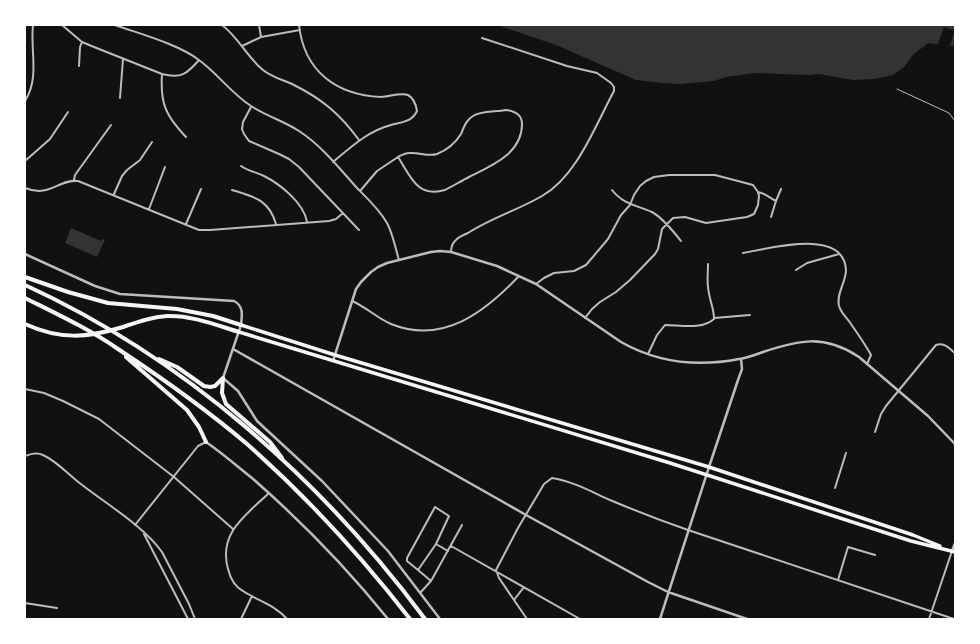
<svg xmlns="http://www.w3.org/2000/svg" width="980" height="644" font-family="Ubuntu,sans-serif">
<rect width="100%" height="100%" fill="#111"/>
<path fill="#333" d="M497,25H955V44L953,46L928,43L913,55L904,67L893,75L874,79L853,80L819,74L809,75L755,73L726,77L714,81L680,84L662,83L636,80L556,45Z
M71,228L101,241L102,239L105,240L97,257L65,243Z"/>
<path fill="#111" d="M944,27L955,31V33H954L950,45H946L945,47L937,46Z"/>
<g fill="none" stroke-linecap="round" stroke-linejoin="round">
<path stroke="#bcbcbc" stroke-width="1" d="M897,89L949,113L955,121"/>
<path stroke="#bcbcbc" stroke-width="2" d="M62,25L82,42L94,47L162,74C181,79 187,74 199,60
M115,25C140,34 178,44 199,60C218,74 231,93 251,106C266,116 284,121 299,131C322,146 339,168 357,188C368,199 379,209 387,223C393,234 395,247 399,260
M222,25C239,38 247,57 263,70C273,78 284,80 294,85C322,99 340,114 359,140
M259,25L261,37
M299,25C304,71 336,95 381,97C389,97 400,92 408,95C414,98 416,105 417,111C412,122 402,122 391,125C368,131 351,147 333,162
M242,46L261,37L300,30
M79,66L80,47L82,42
M162,74C160,104 166,116 186,137
M120,98L123,59
M25,101C40,77 30,51 33,25
M251,107L243,122L242,129L244,134L249,141L279,154L289,159L299,167L359,230
M506,110C514,111 522,114 522,124C522,154 491,166 469,177C461,181 453,186 445,190C417,198 411,177 398,157C402,155 405,153 409,153C419,152 428,157 437,154C447,150 456,142 461,134C464,127 466,120 473,116C480,111 496,112 506,110Z
M25,161L50,139L68,112
M241,166C248,171 256,172 264,176C280,184 304,203 307,222
M74,180L75,175L111,125
M25,188C50,198 58,179 78,181L199,230H210L329,221L336,219L343,213
M232,190C255,197 269,200 276,224
M612,190C624,205 636,205 652,212C663,218 673,231 681,241
M360,191L377,171L398,157
M758,192C765,193 770,198 776,201L781,189
M114,194L122,176L127,170L140,160L152,142
M149,209L165,167
M771,217L776,201
M186,224L201,189
M451,252C451,248 452,244 455,241C458,237 463,235 468,233C491,218 518,210 542,196C577,176 595,126 614,91V87L611,83L597,73L567,66L482,38
M743,253C768,249 844,227 846,270C846,282 836,294 839,306C841,313 847,318 851,324C858,334 865,344 871,355L867,364
M796,270L807,263L839,254
M536,284L544,278L554,273L574,271L586,265L608,239L621,215L630,205L634,195L640,186L646,181L654,177L669,175H715L753,185L758,192L759,196L758,205L754,214L747,217L706,223L685,217L673,218L662,229L658,249L655,254L630,280L616,292L600,302L592,309L585,318
M352,301C366,307 377,318 391,324C443,345 485,312 519,276
M714,318L750,315
M648,354L657,335L665,325C680,325 702,330 714,319C714,308 709,299 708,287C707,280 708,272 708,264
M25,389L44,393L63,401L99,419L174,477L233,529
M875,432L881,414L886,406L936,345C944,342 949,348 955,353
M25,456C31,454 37,452 43,455C56,461 66,472 77,481C103,502 143,525 162,552L189,604L195,619
M835,488L846,453
M269,493C246,515 218,533 228,569C230,577 235,587 243,591C258,601 275,605 287,619
M135,525L198,446L206,442
M144,534L188,619
M436,544L448,551
M451,546L580,619
M418,570L407,561V558L435,507L449,516L436,544L418,570L431,581
M838,580L848,547L875,555
M420,593L431,581L462,525
M514,600L524,587
M25,603L57,608
M241,619L252,596
M527,619L499,578L496,570L518,528L544,484L552,478C572,481 592,492 610,500C636,511 662,521 688,530L954,619
M929,619L952,551"/>
<path stroke="#bcbcbc" stroke-width="2.5" d="M25,254L95,286L120,294L234,301C244,306 242,316 241,325L223,378L238,391L257,421L322,481L388,551L440,619
M233,349L526,515L648,582L668,592L747,619
M333,361L356,289L361,282L371,272L378,267L387,263L431,252L440,251L451,252L497,266L536,284L621,342C658,363 698,367 739,359C747,358 755,355 763,352C799,340 824,334 859,357L928,416L955,444
M206,442C222,453 237,466 252,478C301,521 347,568 388,619
M952,551L955,543
M660,619L709,467L738,380L742,369L741,359"/>
<path stroke="#f5f5f5" stroke-width="3.5" d="M241,325L335,355L709,467L913,535L940,546
M239,332L670,463L911,541L955,552"/>
<path stroke="#f5f5f5" stroke-width="4" d="M25,277L68,292L108,303L177,309L213,316L241,325
M25,285C184,358 321,479 425,619
M25,298C57,314 89,329 118,349C162,378 207,410 247,444C307,497 361,556 410,619
M25,324C60,340 87,338 123,327C137,322 152,317 167,316C191,315 216,325 239,332
M126,357L187,410L199,427L206,442
M159,359L177,367L204,386L210,387L215,386L223,378
M223,378L222,393L226,404L270,442L282,458"/>
</g>
<rect width="980" height="644" fill="none" stroke="#ffffff" stroke-width="52"/>
</svg>
